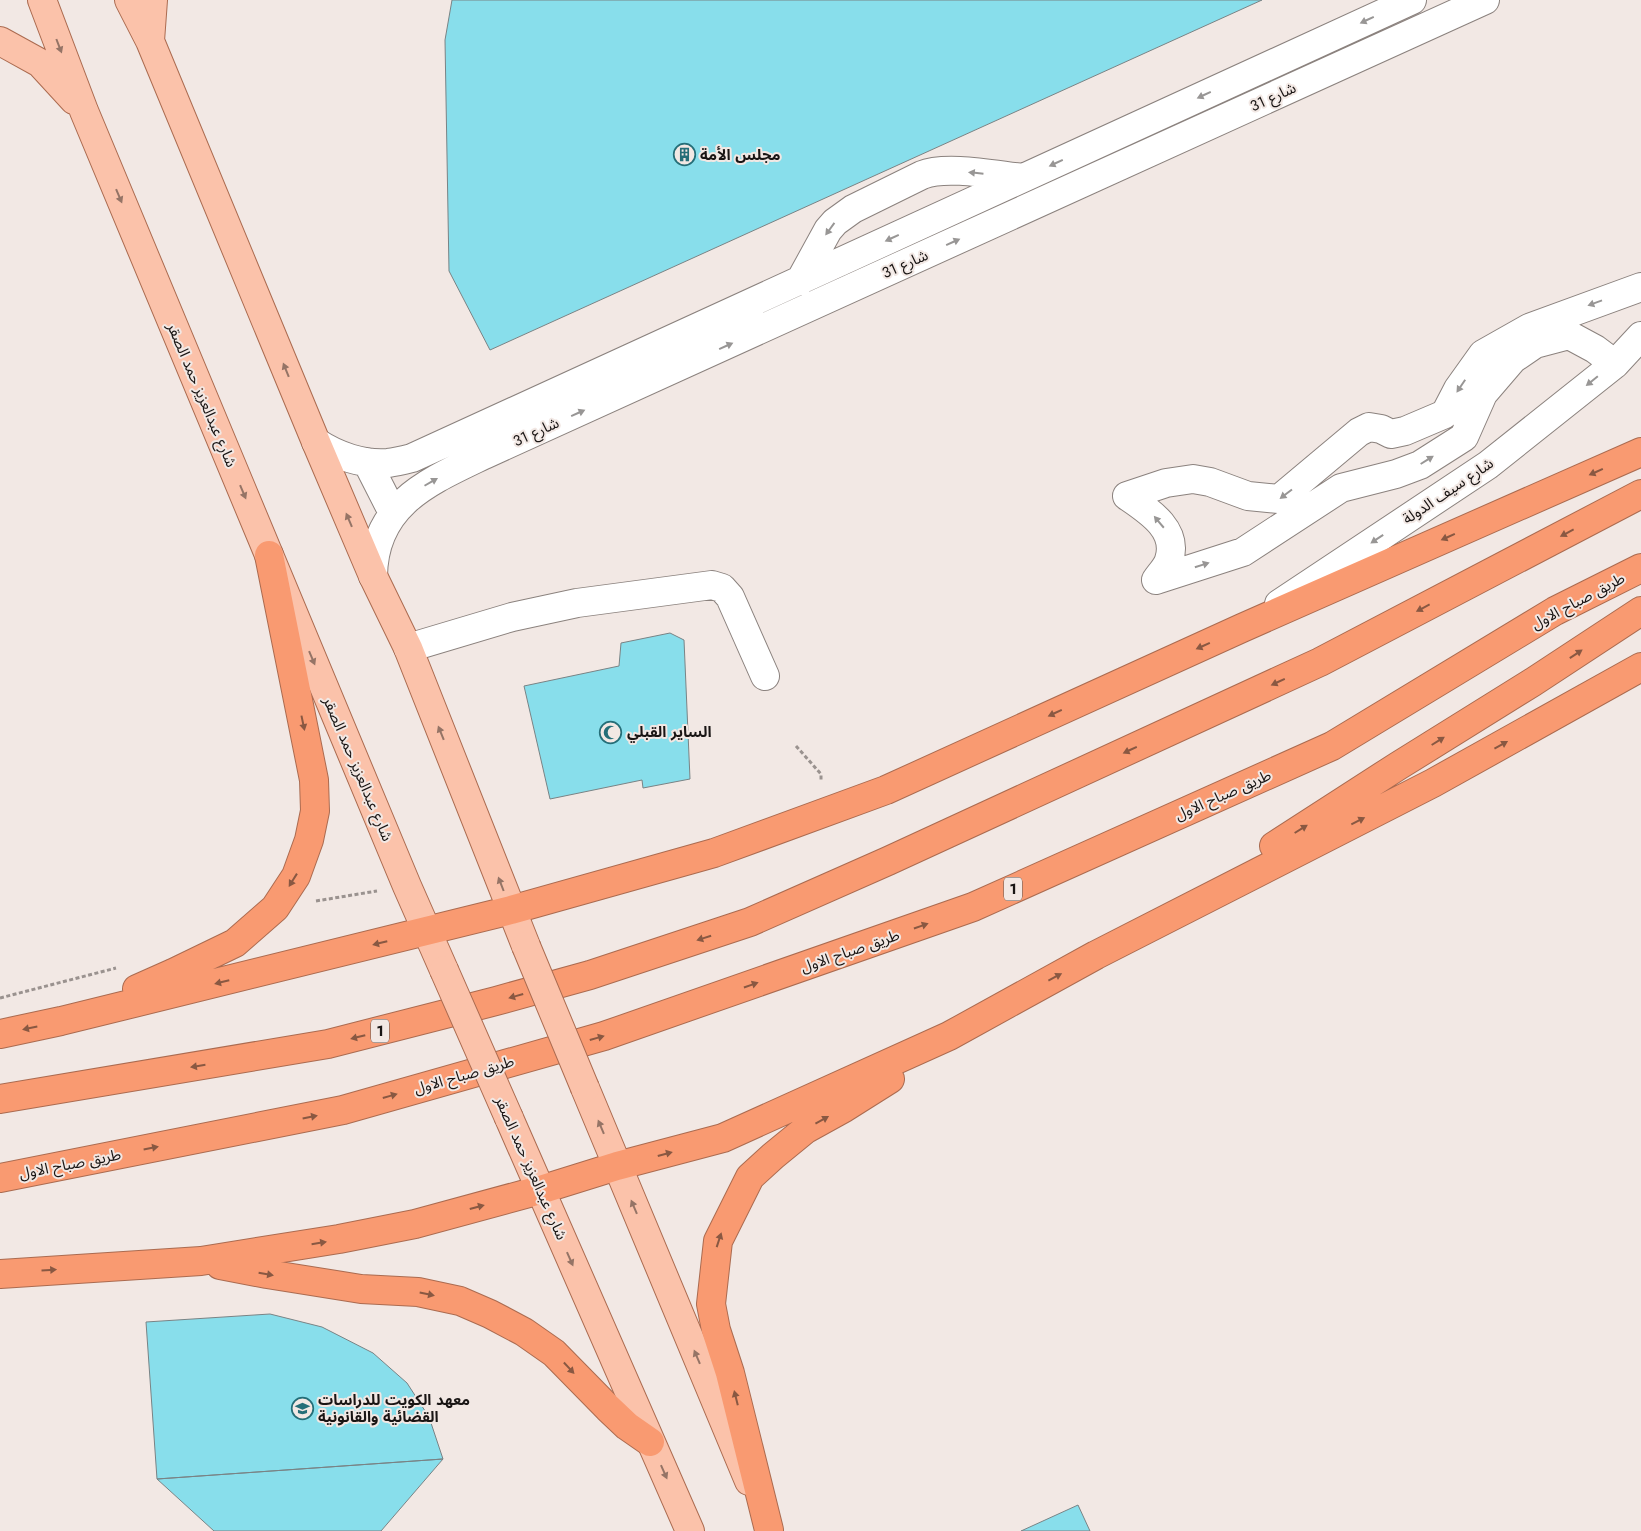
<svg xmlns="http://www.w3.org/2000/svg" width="1641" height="1531" font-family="Jost,'Noto Sans Arabic',sans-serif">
<rect width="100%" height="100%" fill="#f2e8e4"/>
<path fill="#88deeb" stroke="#798385" d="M452,0H1262L490,350L449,271L445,40Z
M670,633L684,640L690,779L643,788L642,780L550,799L524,686L619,666L621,643Z
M270,1314L322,1327L373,1353L407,1383L429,1417L443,1459L157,1479L146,1322Z
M443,1459L381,1531H214L157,1479Z
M1078,1505L1090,1531H1021Z"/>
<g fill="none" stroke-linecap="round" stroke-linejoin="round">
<defs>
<path id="minor" d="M800,281L828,230L835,222L853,209L922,175C946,165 995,175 1023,178
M316,442C337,456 363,465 388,463C396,462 404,460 412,458L1412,0
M367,462L393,513
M1127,496L1166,483L1193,479L1210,482L1248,496L1279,499L1359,432L1369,427L1381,429L1391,434L1405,431L1445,414L1458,389L1483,354L1529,328L1641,287
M1127,496C1149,511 1179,530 1169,560C1167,567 1160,574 1156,580
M373,576C374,504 428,482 484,455L1485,0
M1156,580L1243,552L1341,488L1396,474L1420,465L1464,437L1483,394L1513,359L1535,344L1569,335L1595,349L1615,364
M1279,604L1488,465L1615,364L1641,336
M408,648L512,617L577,603L712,585L722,588L730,597L765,676"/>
<path id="major" d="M42,0L84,111L407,886L444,970
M129,0L150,41L316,442L373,576L408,648L526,946
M0,41L40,63L74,100
M150,41L153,0
M585,1088L749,1481
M509,1118L690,1531"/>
<path id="highway" d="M1274,846L1398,766L1533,682L1641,611
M137,989L173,973L235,943L275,908L296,876L309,840L315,811L314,780L269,555
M0,1034L61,1021L511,910L714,853L886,790L1242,628L1641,452
M0,1099L328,1044L496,1001L590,975L750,922L888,861L1320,662L1641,494
M0,1178L343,1110L604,1036L973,907L1332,746L1555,611L1641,568
M220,1265L267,1274L361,1289L418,1292L460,1301L490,1314L524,1332L554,1353L608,1408L627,1426L650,1442
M0,1274L201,1261L339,1239L415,1224L540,1190L617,1166L723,1138L949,1036L1096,955L1433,783L1641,667
M769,1530L730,1373L716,1330L711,1304L718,1241L750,1177L773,1156L806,1129L844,1108L890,1079"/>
</defs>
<use href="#minor" stroke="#8b827e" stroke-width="30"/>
<use href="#major" stroke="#ab6b50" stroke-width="30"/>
<use href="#highway" stroke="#ab6b50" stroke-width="30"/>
<path stroke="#9a928f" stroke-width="3" stroke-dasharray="4 2.5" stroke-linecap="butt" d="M796,746L821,774V781
M316,901L377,891
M0,998L116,968"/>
<use href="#minor" stroke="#fff" stroke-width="28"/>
<use href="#major" stroke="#fbc2aa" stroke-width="28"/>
<use href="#highway" stroke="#f99a71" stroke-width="28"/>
<defs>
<path id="major-bridge" d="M526,946L585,1088
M444,970L509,1118"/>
</defs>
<use href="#major-bridge" stroke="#ab6b50" stroke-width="30" stroke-linecap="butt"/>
<use href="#major-bridge" stroke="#fbc2aa" stroke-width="28"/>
</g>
<defs><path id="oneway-solid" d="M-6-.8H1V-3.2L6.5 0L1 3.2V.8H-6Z" transform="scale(1.25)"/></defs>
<g fill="#989695">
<use href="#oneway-solid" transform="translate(1367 20) rotate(155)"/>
<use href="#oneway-solid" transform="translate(1204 95) rotate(155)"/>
<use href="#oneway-solid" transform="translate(1056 163) rotate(155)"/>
<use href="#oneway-solid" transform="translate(976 173) rotate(-174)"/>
<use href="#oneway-solid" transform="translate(830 229) rotate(126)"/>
<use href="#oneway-solid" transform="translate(892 238) rotate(155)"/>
<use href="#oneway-solid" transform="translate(953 242) rotate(-24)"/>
<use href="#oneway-solid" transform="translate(1595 303) rotate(160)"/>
<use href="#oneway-solid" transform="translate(726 346) rotate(-24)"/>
<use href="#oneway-solid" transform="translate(1592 381) rotate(141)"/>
<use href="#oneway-solid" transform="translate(1461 386) rotate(124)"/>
<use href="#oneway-solid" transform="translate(578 413) rotate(-24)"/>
<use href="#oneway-solid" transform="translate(1427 460) rotate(-32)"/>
<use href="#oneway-solid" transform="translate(431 482) rotate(-30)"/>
<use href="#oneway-solid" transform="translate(1286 494) rotate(143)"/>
<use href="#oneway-solid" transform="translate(1159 522) rotate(-130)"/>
<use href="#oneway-solid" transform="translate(1377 539) rotate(146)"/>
<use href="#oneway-solid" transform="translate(1202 565) rotate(-18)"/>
</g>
<g fill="#957466">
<use href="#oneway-solid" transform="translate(59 46) rotate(69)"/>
<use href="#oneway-solid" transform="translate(119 196) rotate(67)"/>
<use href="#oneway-solid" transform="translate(286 370) rotate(-112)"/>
<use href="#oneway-solid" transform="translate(243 492) rotate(67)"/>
<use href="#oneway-solid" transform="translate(349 520) rotate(-113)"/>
<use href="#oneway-solid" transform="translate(312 658) rotate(67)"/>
<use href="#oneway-solid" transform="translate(441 733) rotate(-112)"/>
<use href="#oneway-solid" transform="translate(501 884) rotate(-111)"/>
<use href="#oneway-solid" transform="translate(601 1127) rotate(-113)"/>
<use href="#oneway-solid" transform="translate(634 1207) rotate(-113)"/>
<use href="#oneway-solid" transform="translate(570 1259) rotate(66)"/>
<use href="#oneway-solid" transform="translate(697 1357) rotate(-113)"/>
<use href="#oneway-solid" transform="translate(664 1472) rotate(66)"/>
</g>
<g fill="#895842">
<use href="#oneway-solid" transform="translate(1596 472) rotate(156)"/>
<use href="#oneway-solid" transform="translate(1567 533) rotate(152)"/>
<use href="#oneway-solid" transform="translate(1448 537) rotate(156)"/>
<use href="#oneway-solid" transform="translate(1423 608) rotate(152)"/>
<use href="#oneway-solid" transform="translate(1203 646) rotate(156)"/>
<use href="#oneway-solid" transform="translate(1576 654) rotate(-34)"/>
<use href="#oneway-solid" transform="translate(1278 682) rotate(155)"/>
<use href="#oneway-solid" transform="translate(1055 713) rotate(155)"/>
<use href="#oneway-solid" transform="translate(303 723) rotate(78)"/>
<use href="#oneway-solid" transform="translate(1438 741) rotate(-32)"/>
<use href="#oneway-solid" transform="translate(1501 745) rotate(-29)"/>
<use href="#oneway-solid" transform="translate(1130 750) rotate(155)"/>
<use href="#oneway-solid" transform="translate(1358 821) rotate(-27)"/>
<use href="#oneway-solid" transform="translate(1301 829) rotate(-32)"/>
<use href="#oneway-solid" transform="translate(293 880) rotate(122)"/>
<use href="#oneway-solid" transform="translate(921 926) rotate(-19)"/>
<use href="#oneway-solid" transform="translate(704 938) rotate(162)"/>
<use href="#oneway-solid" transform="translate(380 943) rotate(166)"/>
<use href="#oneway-solid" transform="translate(1055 977) rotate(-28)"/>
<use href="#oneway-solid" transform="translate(222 982) rotate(166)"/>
<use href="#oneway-solid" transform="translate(751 985) rotate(-19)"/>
<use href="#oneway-solid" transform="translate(516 996) rotate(164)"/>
<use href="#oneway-solid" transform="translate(30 1028) rotate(168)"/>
<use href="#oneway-solid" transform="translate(358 1037) rotate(166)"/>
<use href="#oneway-solid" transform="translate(597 1038) rotate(-16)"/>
<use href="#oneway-solid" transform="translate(198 1066) rotate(171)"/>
<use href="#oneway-solid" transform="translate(390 1096) rotate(-16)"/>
<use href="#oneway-solid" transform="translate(310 1117) rotate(-11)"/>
<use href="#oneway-solid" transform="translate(822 1120) rotate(-29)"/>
<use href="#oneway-solid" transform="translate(151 1148) rotate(-11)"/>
<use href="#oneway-solid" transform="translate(665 1154) rotate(-15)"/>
<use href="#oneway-solid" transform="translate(477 1207) rotate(-15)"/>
<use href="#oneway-solid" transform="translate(719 1240) rotate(-72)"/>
<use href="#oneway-solid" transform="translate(319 1243) rotate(-9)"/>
<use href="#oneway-solid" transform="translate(49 1270) rotate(-4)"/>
<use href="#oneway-solid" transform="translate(266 1274) rotate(10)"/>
<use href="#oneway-solid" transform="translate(427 1294) rotate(12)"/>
<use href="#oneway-solid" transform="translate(569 1368) rotate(47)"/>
<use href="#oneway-solid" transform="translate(736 1398) rotate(-104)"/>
</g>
<defs>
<symbol id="building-ring" viewBox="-11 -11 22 22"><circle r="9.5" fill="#f2e8e4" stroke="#256e78" stroke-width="1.5"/><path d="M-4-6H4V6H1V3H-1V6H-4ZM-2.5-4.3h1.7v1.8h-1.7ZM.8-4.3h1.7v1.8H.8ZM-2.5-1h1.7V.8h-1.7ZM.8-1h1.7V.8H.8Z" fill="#256e78"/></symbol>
<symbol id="mosque-ring" viewBox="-11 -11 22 22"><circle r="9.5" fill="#f2e8e4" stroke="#256e78" stroke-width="1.5"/><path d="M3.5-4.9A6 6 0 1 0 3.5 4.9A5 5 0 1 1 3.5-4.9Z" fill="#256e78"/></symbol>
<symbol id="university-ring" viewBox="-11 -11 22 22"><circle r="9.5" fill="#f2e8e4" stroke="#256e78" stroke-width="1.5"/><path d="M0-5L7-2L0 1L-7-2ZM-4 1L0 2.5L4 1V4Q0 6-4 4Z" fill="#256e78"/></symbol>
</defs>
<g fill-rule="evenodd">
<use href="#building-ring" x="672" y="142" width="25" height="25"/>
<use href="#mosque-ring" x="598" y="720" width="25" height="25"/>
<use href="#university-ring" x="290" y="1396" width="25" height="25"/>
</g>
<g text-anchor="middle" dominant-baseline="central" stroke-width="4" stroke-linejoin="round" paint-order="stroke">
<g fill="#f2e8e4" stroke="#5a5452" stroke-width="1">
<rect x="1004" y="877.5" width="18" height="23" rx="4"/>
<rect x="371" y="1019.5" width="18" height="23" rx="4"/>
</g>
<g font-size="14" font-weight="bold" fill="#191514">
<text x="1013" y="889">1</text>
<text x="380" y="1031">1</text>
</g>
<g font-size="15" fill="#191514" stroke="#f2e8e4">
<text transform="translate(1273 97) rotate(-25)">شارع 31</text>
<text transform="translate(905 264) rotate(-24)">شارع 31</text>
<text transform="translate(202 395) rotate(67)">شارع عبدالعزيز حمد الصقر</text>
<text transform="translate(536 432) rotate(-25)">شارع 31</text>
<text transform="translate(1448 491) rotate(-34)">شارع سيف الدولة</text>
<text transform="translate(1578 601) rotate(-28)">طريق صباح الاول</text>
<text transform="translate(358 769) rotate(67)">شارع عبدالعزيز حمد الصقر</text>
<text transform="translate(1223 795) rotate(-24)">طريق صباح الاول</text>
<text transform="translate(850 951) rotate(-19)">طريق صباح الاول</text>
<text transform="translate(464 1075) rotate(-16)">طريق صباح الاول</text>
<text transform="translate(70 1164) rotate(-11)">طريق صباح الاول</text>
<text transform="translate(531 1168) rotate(66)">شارع عبدالعزيز حمد الصقر</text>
</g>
<g font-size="15" font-weight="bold" fill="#191514" stroke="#f2e8e4" text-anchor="start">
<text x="700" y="155">مجلس الأمة</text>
<text x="627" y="732">الساير القبلي</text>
<text x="318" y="1400">معهد الكويت للدراسات<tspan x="318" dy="17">القضائية والقانونية</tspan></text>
</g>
</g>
</svg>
